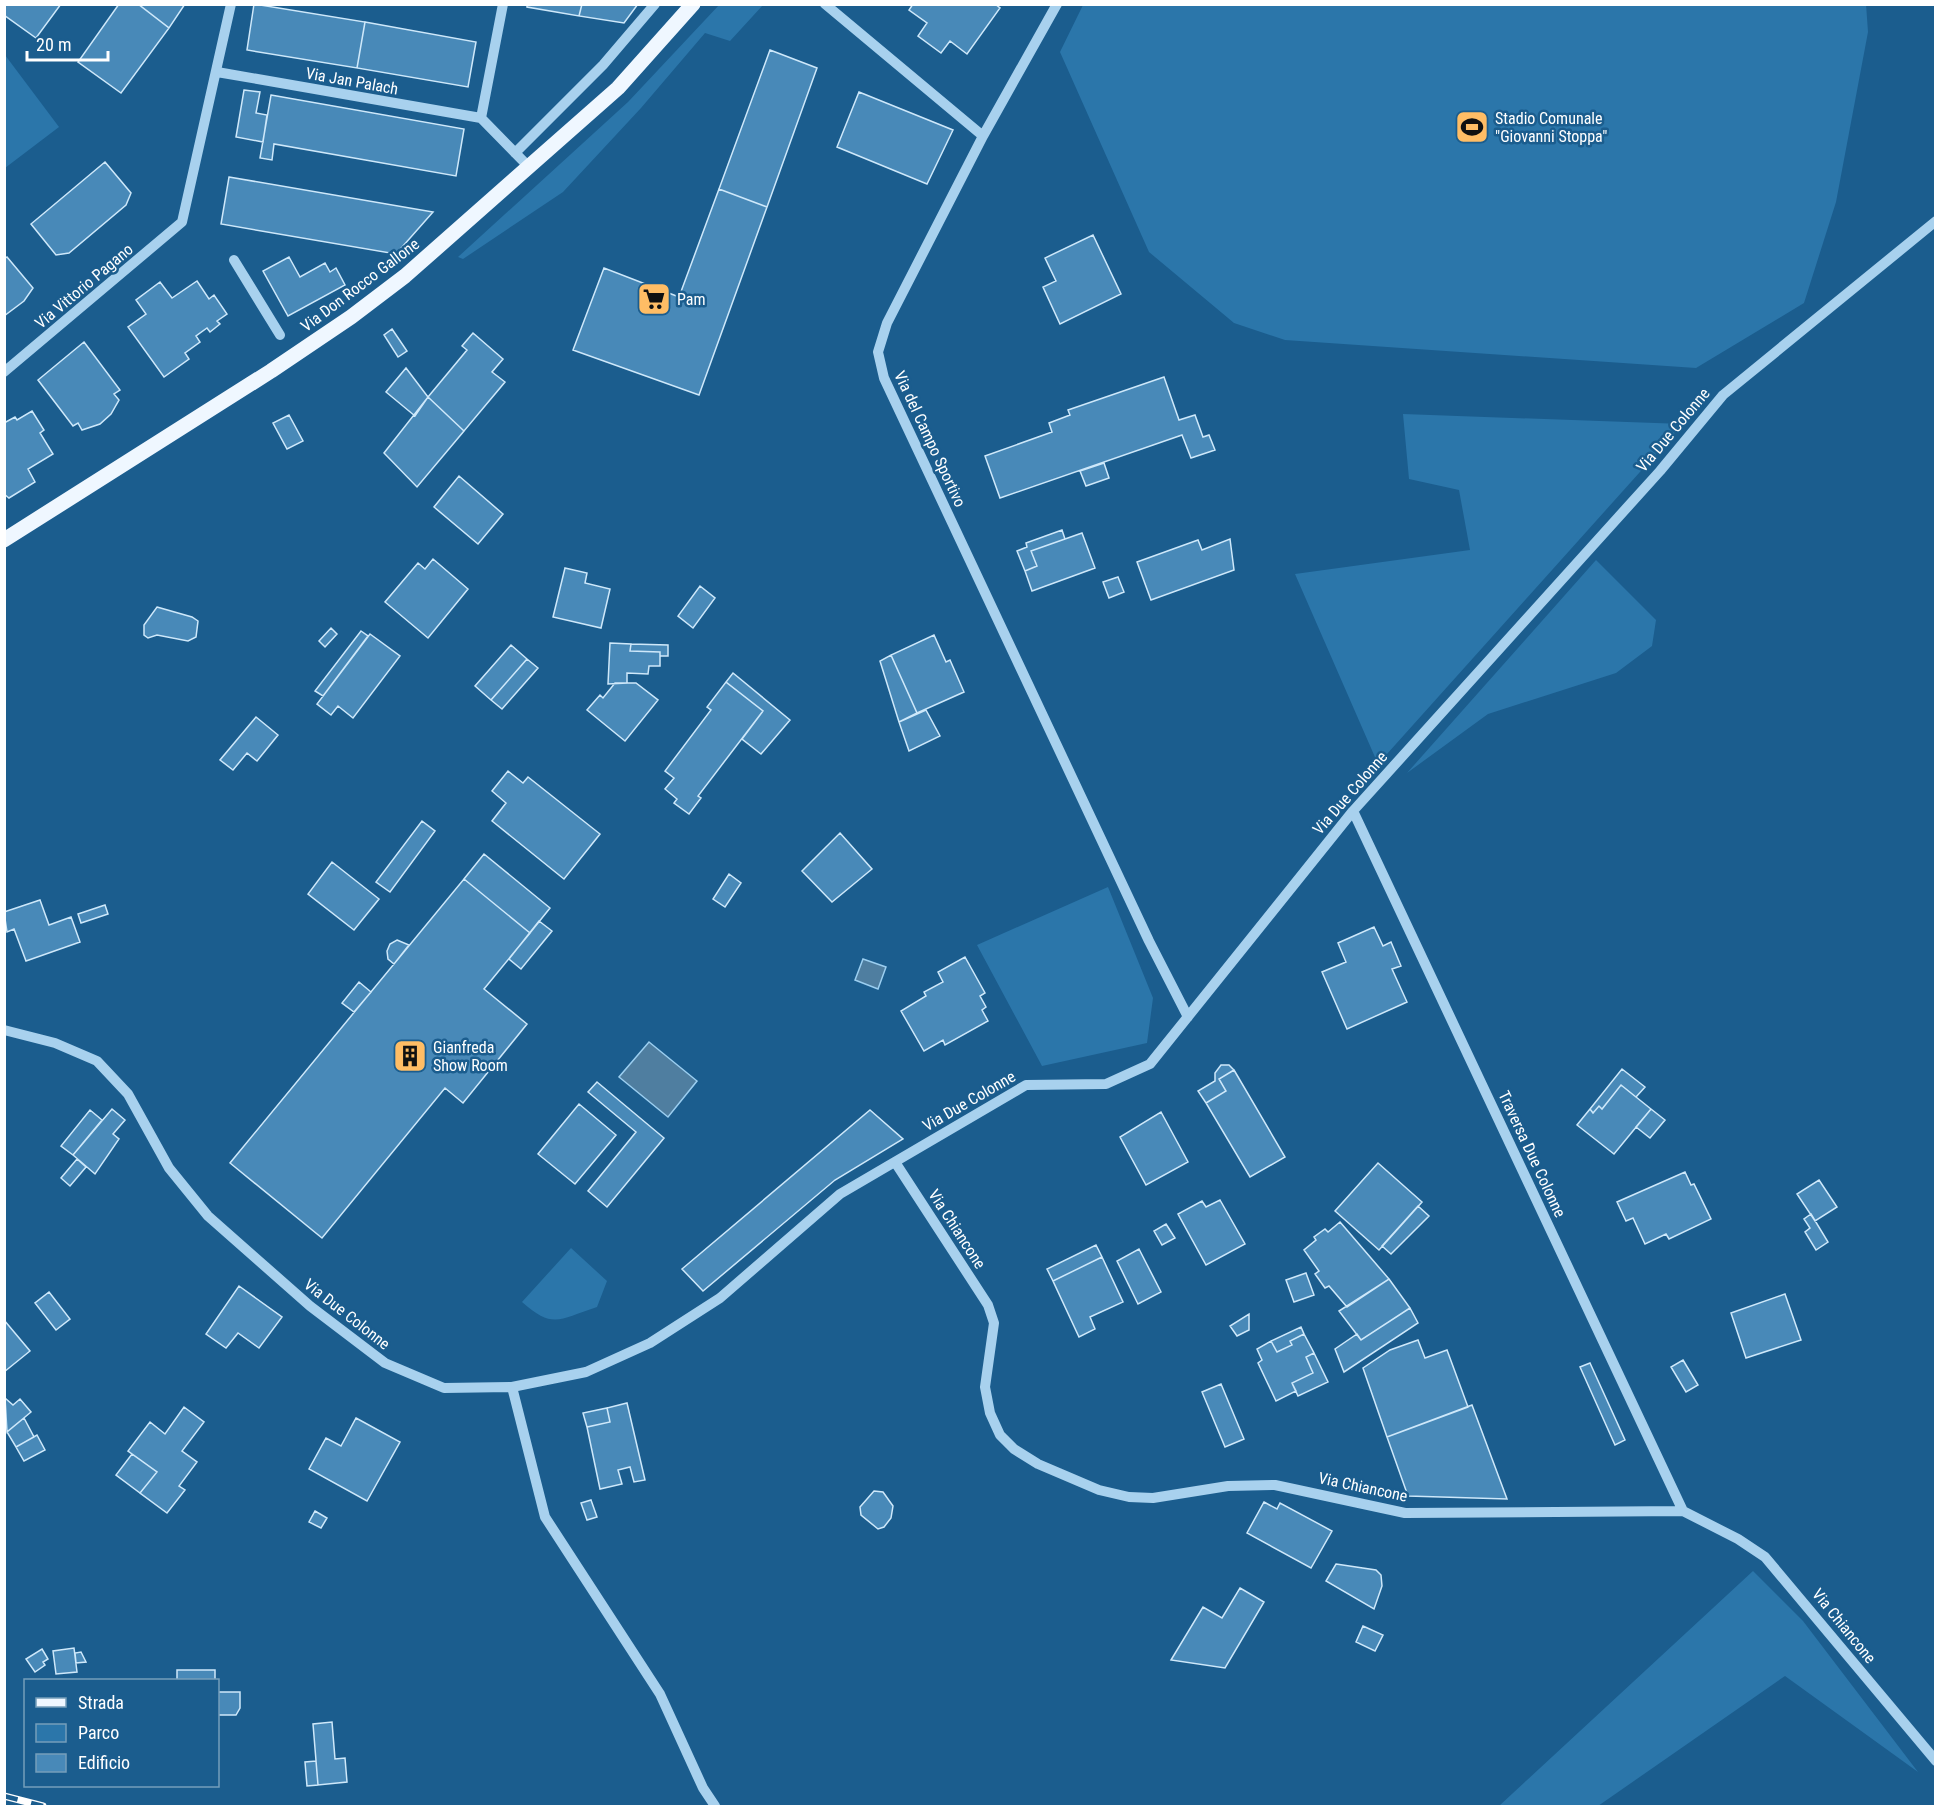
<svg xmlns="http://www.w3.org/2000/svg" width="1940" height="1811" font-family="'Roboto Condensed',sans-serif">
<rect width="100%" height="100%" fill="#1b5d8e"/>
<path fill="#2b76aa" d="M720,4L763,5L730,41L705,33L641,108L563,192L463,259L458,257L628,102Z
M1083,5L1866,4L1868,32L1836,202L1804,303L1696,368L1285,340L1234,323L1149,252L1060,52Z
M5,55L59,127L5,168L4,55Z
M1403,414L1683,424L1378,764L1295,574L1470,550L1459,490L1409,479Z
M1596,560L1656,620L1652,646L1616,673L1488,714L1407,773Z
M1108,887L1153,998L1147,1043L1042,1066L977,945Z
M571,1248L607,1281L597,1307C559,1319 554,1330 522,1302Z
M1753,1571L1803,1621L1918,1772L1785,1676L1598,1806H1499Z"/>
<path fill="#4f7ea0" stroke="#9bcef0" stroke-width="1.5" d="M863,959L886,967L878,989L855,980Z
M649,1042L697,1081L668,1117L619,1077Z"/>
<path fill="#4889b8" stroke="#cee8fa" stroke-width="1.5" d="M4,4H61L36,38L4,15Z
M119,4H138L169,28L121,93L78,62Z
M138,4H185L169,28Z
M254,4L365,22L357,68L247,50Z
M527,4H582L579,16L527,7Z
M582,4H638L624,23L579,16Z
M913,4H995L1000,8L967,54L950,41L941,53L918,36L927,23L909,10Z
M365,22L476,42L468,87L357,68Z
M770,50L817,68L767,207L719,189Z
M244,90L260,92L256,113L267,115L263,142L236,137Z
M859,92L953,130L927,184L837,147Z
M271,95L464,129L456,176L274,144L272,160L260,158Z
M105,162L131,193L126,205L69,253L56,255L31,224Z
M229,177L433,212L396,254L221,224Z
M719,189L767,207L699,395L573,350L604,268L679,297Z
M1093,235L1121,294L1060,324L1043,287L1056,281L1045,258Z
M7,257L33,288L24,301L4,316V259Z
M289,257L300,277L325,263L330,272L336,268L345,285L288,316L263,271Z
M197,281L209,299L214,295L227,314L217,321L220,324L210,332L207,328L196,336L200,342L185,353L189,359L164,377L128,327L146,314L136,300L160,282L172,298Z
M392,329L407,351L398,357L384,335Z
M473,333L503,359L492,372L505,382L464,431L428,397L467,350L462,346Z
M84,342L120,390L114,394L119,400L111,414L100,424L82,430L78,423L73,426L38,380Z
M406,368L428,397L415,416L386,392Z
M1164,377L1179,420L1195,415L1203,437L1209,435L1215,450L1191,458L1182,435L1000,498L985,456L1052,432L1049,423L1070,415L1068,410Z
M428,397L464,431L417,487L384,453Z
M32,411L44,430L40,433L53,454L28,469L35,482L9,498L4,494V423L15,417L17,420Z
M289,415L303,441L287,449L273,423Z
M1104,463L1109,478L1086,486L1080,471Z
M459,476L503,514L478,544L434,507Z
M1062,530L1065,539L1031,551L1037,566L1025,571L1017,551L1027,547L1026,543Z
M1082,533L1095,568L1032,591L1025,571L1037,566L1031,551Z
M1230,539L1234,570L1151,600L1137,562L1198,540L1202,550Z
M433,559L468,589L428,638L385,602L418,563L425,569Z
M565,568L587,573L585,583L610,589L601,628L553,617Z
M1118,577L1124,592L1109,598L1103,582Z
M700,586L715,598L693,628L678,616Z
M157,607L192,617L198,621L196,637L188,641L157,635L148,638L144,635V625Z
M331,628L337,634L325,647L319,641Z
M361,631L368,636L323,696L315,691Z
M370,634L400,656L353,718L338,706L331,715L317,704Z
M934,635L946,662L950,660L964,692L917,713L891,655Z
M610,643L631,644L630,651L660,652V666H649L648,674L627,673V683L608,684Z
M631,644L668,645V656H660V652L630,651Z
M511,645L527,659L491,700L475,686Z
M891,655L917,713L899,722L880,661Z
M527,659L538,668L502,709L491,700Z
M733,673L790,720L761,754L742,739L763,711L726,682Z
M726,682L763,711L698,796L701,798L689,814L674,803L677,799L665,789L674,778L665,771L711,710L707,707Z
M615,683H636L658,700L625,741L587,710L600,695L603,698Z
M926,710L940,736L909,751L899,722Z
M256,717L278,735L257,761L247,753L233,770L220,760Z
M508,771L523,783L528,777L600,834L564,879L492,821L506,803L492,791Z
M422,821L435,831L390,892L376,882Z
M840,833L872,869L832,902L802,871Z
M484,854L550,908L530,933L464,879Z
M332,862L379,899L354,930L308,894Z
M729,874L741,883L725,907L713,899Z
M464,879L530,933L484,989L527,1024L463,1103L445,1088L322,1238L230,1163Z
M40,900L49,925L71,917L80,942L26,961L14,929L7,932L4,912Z
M105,905L108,914L81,923L78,914Z
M539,921L552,931L521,969L509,959Z
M1374,927L1383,946L1391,942L1401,966L1392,969L1407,1002L1347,1029L1322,972L1346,962L1338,943Z
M397,940L409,945L394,964L388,959L387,951L390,944Z
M965,957L985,993L980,996L986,1007L982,1010L988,1021L945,1045L943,1040L924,1051L901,1011L926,996L924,992L943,982L938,972Z
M359,982L371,992L354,1012L342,1003Z
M1221,1065H1229L1234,1070L1219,1079L1226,1091L1206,1103L1198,1091L1215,1081V1073Z
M1622,1069L1645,1087L1636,1097L1621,1085L1602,1109L1599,1106L1593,1113L1590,1109Z
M1234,1070L1285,1157L1250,1177L1206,1103L1226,1091L1219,1079Z
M597,1082L664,1138L607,1207L588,1191L636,1132L588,1092Z
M1621,1085L1651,1109L1614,1154L1577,1125L1590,1109L1593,1113L1599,1106L1602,1109Z
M579,1104L616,1135L575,1184L538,1154Z
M112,1109L125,1120L113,1134L119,1139L95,1174L73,1155Z
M1651,1109L1665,1120L1650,1138L1636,1127Z
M90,1110L102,1120L73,1155L61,1146Z
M870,1110L903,1139L835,1180L703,1291L682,1269Z
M1161,1112L1188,1162L1146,1185L1120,1137Z
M77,1159L86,1167L70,1186L61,1178Z
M1378,1163L1422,1202L1379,1250L1335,1211Z
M1685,1172L1691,1185L1694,1184L1711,1219L1669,1239L1666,1234L1645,1244L1633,1218L1626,1221L1617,1202Z
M1819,1180L1837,1207L1815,1221L1797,1194Z
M1220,1200L1245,1244L1206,1265L1178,1214L1202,1201L1206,1207Z
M1418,1206L1429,1216L1391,1254L1382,1246Z
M1811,1214L1828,1242L1816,1250L1805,1232L1810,1228L1804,1219Z
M1340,1222L1389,1279L1347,1307L1329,1286L1325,1288L1315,1274L1319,1271L1304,1250L1316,1240L1314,1237L1325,1229L1328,1232Z
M1166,1224L1175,1238L1162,1245L1154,1231Z
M1096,1245L1102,1257L1053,1281L1047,1269Z
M1139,1249L1161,1292L1138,1304L1117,1261Z
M1102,1257L1123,1302L1090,1317L1095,1329L1079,1337L1053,1281Z
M1306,1273L1314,1295L1294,1302L1286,1280Z
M1389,1279L1410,1308L1361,1340L1339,1311Z
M239,1286L282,1317L259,1348L238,1333L226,1348L206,1334Z
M49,1292L70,1319L56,1330L35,1303Z
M1785,1294L1801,1340L1746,1358L1731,1313Z
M1410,1308L1418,1323L1344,1372L1335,1349L1357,1334L1361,1340Z
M1249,1314V1330L1237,1336L1230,1326Z
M4,1320L30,1351L4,1372Z
M1301,1327L1304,1334L1290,1341L1292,1345L1277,1352L1271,1341Z
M1304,1334L1314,1353L1306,1357L1313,1373L1292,1383L1296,1391L1276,1401L1258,1363L1262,1360L1257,1349L1271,1341L1277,1352L1292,1345L1290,1341Z
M1418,1340L1425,1358L1447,1350L1468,1407L1387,1437L1363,1368L1390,1350Z
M1314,1353L1328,1382L1298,1396L1292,1383L1313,1373L1306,1357Z
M1683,1360L1698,1385L1686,1392L1671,1367Z
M1590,1363L1625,1440L1615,1445L1580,1367Z
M1221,1384L1244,1439L1225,1447L1202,1392Z
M5,1398L13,1405L20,1399L31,1412L7,1432Z
M627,1403L645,1480L634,1482L630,1467L618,1470L622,1484L600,1489L587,1427L610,1422L607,1408Z
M1472,1405L1507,1499L1408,1496L1387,1437Z
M184,1407L204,1422L182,1451L197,1462L179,1486L185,1490L167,1513L140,1493L157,1472L128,1451L150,1422L165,1434Z
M607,1408L610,1422L587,1427L583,1413Z
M24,1418L34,1437L16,1447L7,1432Z
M356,1418L400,1442L367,1501L309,1469L326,1438L341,1446Z
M37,1435L45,1450L24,1461L16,1447Z
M132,1454L157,1472L140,1493L116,1475Z
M874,1491L883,1492L893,1506L891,1518L884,1527L878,1529L861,1515L860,1507Z
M591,1500L597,1517L587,1520L581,1503Z
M1264,1502L1277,1509L1280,1503L1332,1531L1311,1568L1247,1533Z
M315,1511L327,1518L321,1528L309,1522Z
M1336,1564L1376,1570L1381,1575L1382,1586L1374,1609L1326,1581Z
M1240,1588L1264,1602L1225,1668L1171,1660L1203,1607L1222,1618Z
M1363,1626L1383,1635L1375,1651L1356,1642Z
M74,1648L77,1672L56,1674L53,1651Z
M42,1649L48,1659L43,1662L45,1665L35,1672L26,1659Z
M81,1652L86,1662L76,1663L75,1653Z
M177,1670H215V1680H177Z
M218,1692H240V1708L236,1715H218Z
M332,1722L335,1759L345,1758L347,1782L318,1785L313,1724Z
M316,1761L318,1785L307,1786L305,1762Z"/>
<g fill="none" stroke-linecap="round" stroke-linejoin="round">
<path stroke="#a8d1ee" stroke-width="10" d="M503,4L481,118L530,168
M825,4L983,136
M1057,4L983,136L887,323L878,352L884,378L1149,941L1188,1017
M217,72L481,118
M515,153L603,65L655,4
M234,260L280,335
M4,372L182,222L231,4
M1353,811L1683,1511
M4,1030L55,1043L97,1061L128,1094L169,1168L208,1216L310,1306L385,1363L444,1388L512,1387L586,1372L650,1343L720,1298L840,1194L1026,1085L1106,1084L1150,1064L1353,811L1660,471L1723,395L1936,221
M895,1162L988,1305L994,1323L985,1387L990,1413L1000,1435L1014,1449L1038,1464L1099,1490L1129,1497L1153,1498L1228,1486L1275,1485L1405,1513L1683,1511L1738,1539L1765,1557L1936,1761
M512,1387L545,1517L660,1694L703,1788L715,1806"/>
<path stroke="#eff7ff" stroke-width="15" d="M4,540L271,371L351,317L405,276L618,88L693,4"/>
<defs>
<path id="rail" d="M4,1796L43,1806"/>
</defs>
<use href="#rail" stroke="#fff" stroke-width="7"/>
<use href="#rail" stroke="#1b5d8e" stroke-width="4.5" stroke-dasharray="14" stroke-linecap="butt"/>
</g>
<defs>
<symbol id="stadium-square" viewBox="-11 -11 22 22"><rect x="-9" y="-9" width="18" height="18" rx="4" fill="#ffbd65" stroke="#1b5d8e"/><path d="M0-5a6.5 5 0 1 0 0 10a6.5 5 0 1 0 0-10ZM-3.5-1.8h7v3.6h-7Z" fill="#111"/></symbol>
<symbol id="supermarket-square" viewBox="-11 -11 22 22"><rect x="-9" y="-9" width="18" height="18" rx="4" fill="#ffbd65" stroke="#1b5d8e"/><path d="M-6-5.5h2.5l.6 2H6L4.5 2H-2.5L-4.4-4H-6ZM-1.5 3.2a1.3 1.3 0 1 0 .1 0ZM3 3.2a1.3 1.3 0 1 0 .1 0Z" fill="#111"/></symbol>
<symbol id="building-square" viewBox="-11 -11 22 22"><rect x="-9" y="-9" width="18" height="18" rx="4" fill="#ffbd65" stroke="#1b5d8e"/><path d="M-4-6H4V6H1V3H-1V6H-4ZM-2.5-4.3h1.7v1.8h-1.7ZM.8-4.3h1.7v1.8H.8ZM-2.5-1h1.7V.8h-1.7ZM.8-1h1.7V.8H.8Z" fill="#111"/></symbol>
</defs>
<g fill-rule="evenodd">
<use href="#stadium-square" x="1453" y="108" width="38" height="38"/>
<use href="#supermarket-square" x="635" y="280" width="38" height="38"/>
<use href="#building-square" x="391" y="1037" width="38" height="38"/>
</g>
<g text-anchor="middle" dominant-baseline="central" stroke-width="5" stroke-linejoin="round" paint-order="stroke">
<g font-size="16" fill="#fff" stroke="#1b5d8e">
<text transform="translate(352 81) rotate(10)">Via Jan Palach</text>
<text transform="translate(360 285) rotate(-37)">Via Don Rocco Gallone</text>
<text transform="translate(84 286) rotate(-40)">Via Vittorio Pagano</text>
<text transform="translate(1673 430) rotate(-50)">Via Due Colonne</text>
<text transform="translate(930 439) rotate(65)">Via del Campo Sportivo</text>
<text transform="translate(1350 793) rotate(-49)">Via Due Colonne</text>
<text transform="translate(969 1101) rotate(-30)">Via Due Colonne</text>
<text transform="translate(1532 1154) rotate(65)">Traversa Due Colonne</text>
<text transform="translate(957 1229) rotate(57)">Via Chiancone</text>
<text transform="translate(347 1314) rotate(38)">Via Due Colonne</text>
<text transform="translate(1363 1487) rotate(12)">Via Chiancone</text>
<text transform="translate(1844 1626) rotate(51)">Via Chiancone</text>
</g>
<g font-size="16" fill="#fff" stroke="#1b5d8e" text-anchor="start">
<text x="1495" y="118">Stadio Comunale<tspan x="1495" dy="18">"Giovanni Stoppa"</tspan></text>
<text x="677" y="299">Pam</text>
<text x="433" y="1047">Gianfreda<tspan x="433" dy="18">Show Room</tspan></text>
</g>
</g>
<rect width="1940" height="1811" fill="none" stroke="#ffffff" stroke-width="12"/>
<rect x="24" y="1679" width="195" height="108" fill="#1b5d8e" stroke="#769ebb" stroke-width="1.5"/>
<rect x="36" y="1698" width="30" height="9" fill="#eff7ff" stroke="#769ebb" stroke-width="1.5"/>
<text x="78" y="1709" font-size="18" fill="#ffffff">Strada</text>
<rect x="36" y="1724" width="30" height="18" fill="#2b76aa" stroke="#769ebb" stroke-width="1.5"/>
<text x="78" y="1739" font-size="18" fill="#ffffff">Parco</text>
<rect x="36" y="1754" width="30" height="18" fill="#4889b8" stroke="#769ebb" stroke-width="1.5"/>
<text x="78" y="1769" font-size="18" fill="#ffffff">Edificio</text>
<path d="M27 51v9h81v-9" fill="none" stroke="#ffffff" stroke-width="3"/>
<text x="36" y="51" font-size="18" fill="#ffffff" stroke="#1b5d8e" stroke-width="4.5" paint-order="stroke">20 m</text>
</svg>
